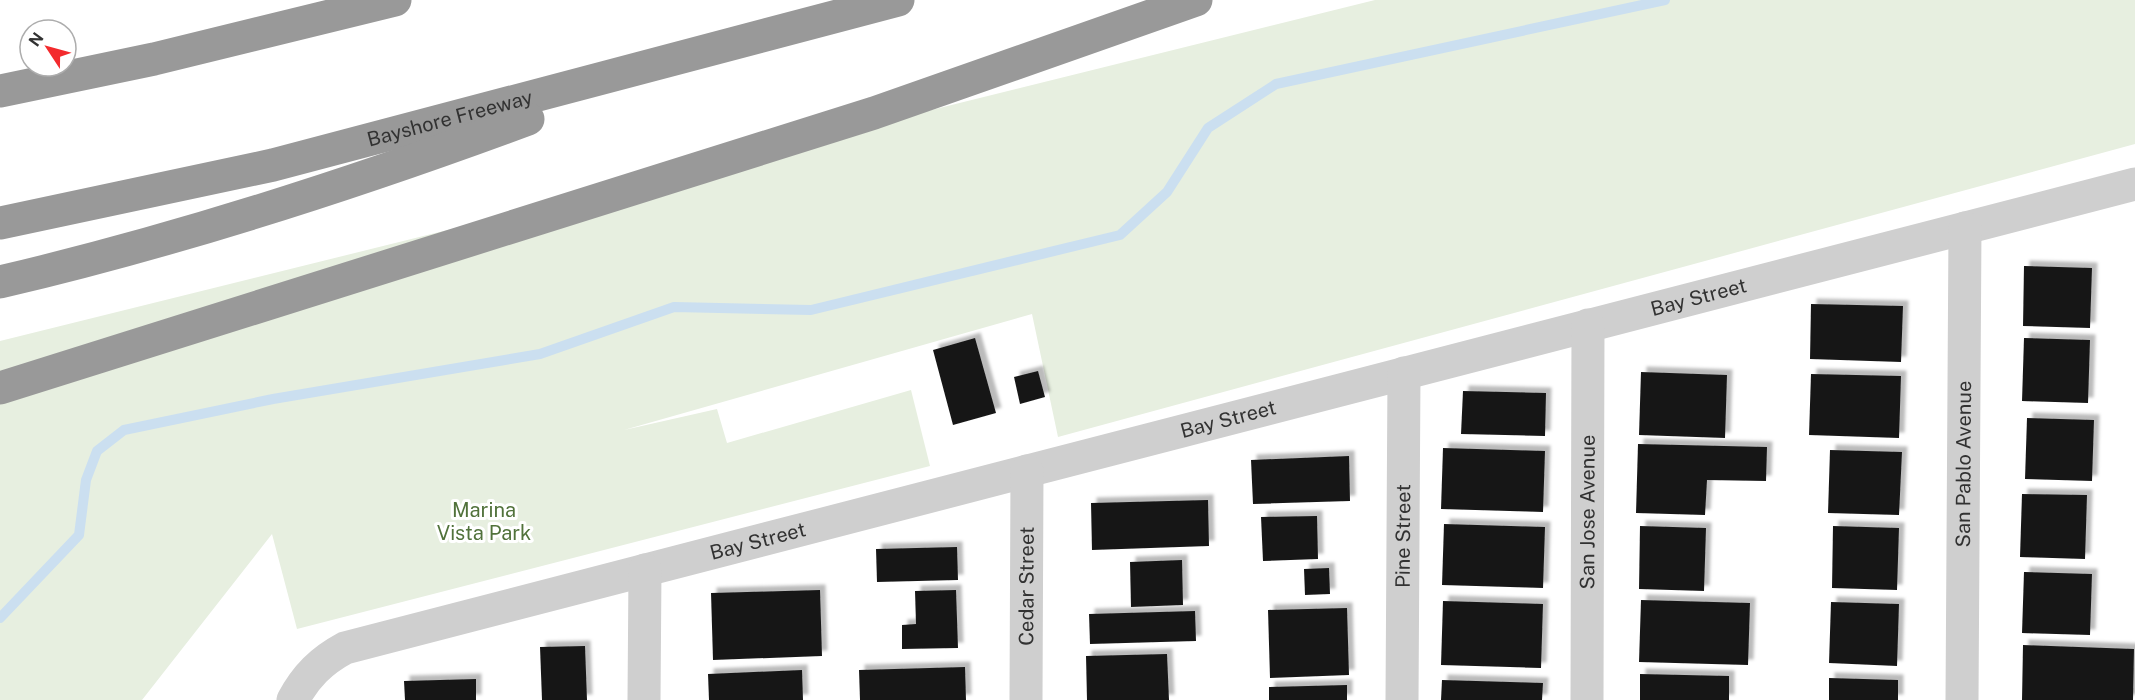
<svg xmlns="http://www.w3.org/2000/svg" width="2135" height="700" font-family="'Public Sans',sans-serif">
<defs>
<filter id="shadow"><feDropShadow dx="5.5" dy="-5.5" stdDeviation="1.5" flood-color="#0004"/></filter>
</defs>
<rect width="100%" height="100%" fill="#fff"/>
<path fill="#e7efe0" d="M1375,0H2135V144L1058,437L1032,314L624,430L717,409L727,443L911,390L930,466L297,629L272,534L142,700H0V341Z"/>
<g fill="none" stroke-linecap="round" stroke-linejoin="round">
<path stroke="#cbdff0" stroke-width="10" d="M0,618L79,535L86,480L97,451L124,430L273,399L540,354L674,307L811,310L1120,235L1167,192L1208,128L1276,84L1665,0"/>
</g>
<path fill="#191919" filter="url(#shadow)" d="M2024,266L2092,268L2090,328L2023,326Z
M1811,304L1903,306L1901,362L1810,359Z
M975,338L996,413L953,425L933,350Z
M2024,338L2090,340L2088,403L2022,401Z
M1038,371L1045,397L1020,404L1014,377Z
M1641,372L1727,375L1725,438L1639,435Z
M1811,374L1901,376L1899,438L1809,435Z
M1463,391L1546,393L1545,436L1461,434Z
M2027,418L2094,420L2092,481L2025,479Z
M1638,444L1767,447L1766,481L1707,480L1705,515L1636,513Z
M1443,448L1545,451L1543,512L1441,509Z
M1830,450L1902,452L1899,515L1828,513Z
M1349,456L1350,501L1253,504L1251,460Z
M2022,494L2087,495L2085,559L2020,557Z
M1208,500L1209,546L1092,550L1091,503Z
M1317,516L1318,559L1263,561L1261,517Z
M1444,524L1545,527L1543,588L1442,585Z
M1640,526L1706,528L1704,591L1639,589Z
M1833,526L1899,528L1897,590L1832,588Z
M957,547L958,580L877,582L876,549Z
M1182,560L1183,605L1131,607L1130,562Z
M1329,568L1330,594L1305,595L1304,569Z
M2024,572L2092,574L2090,635L2022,633Z
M820,590L822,656L713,660L711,593Z
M956,590L958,648L902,649V625L916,624L915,591Z
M1641,600L1750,603L1748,665L1639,662Z
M1443,601L1543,604L1541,668L1441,665Z
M1831,602L1899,604L1897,666L1829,663Z
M1347,608L1349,675L1270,678L1268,610Z
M1195,611L1196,641L1090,644L1089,614Z
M2023,645L2134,649L2133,700H2022Z
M585,646L587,700H542L540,647Z
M1167,654L1169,700H1087L1086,656Z
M965,667L966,700H860L859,670Z
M802,670L803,700H709L708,674Z
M1640,674L1729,676V700H1640Z
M1829,678L1898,680V700H1829Z
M476,679V700H405L404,681Z
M1442,680L1543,683L1542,700H1441Z
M1347,685V700H1269V687Z"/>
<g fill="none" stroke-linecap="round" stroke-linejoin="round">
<g stroke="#cfcfcf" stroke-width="33">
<path id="s1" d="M293,700C306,676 321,661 345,648L2135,184"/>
<path d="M644,700L645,570"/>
<path id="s2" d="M1026,700L1027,471"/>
<path id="s3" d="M1402,700L1404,373"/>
<path id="s4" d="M1587,700L1588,325"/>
<path id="s5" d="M1962,700L1965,228"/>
</g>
<g stroke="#999" stroke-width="33">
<path d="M0,91L154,59L395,0"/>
<path id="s6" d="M0,223L273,165L898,0"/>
<path d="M0,282C180,240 355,183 528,119"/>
<path d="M0,388L874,113L1196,0"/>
</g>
</g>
<g text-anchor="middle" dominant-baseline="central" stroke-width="6" stroke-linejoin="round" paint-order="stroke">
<g font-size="20" fill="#323232" stroke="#fff">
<text stroke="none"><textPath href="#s6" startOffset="462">Bayshore Freeway</textPath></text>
<text stroke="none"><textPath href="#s1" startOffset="1473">Bay Street</textPath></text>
<text stroke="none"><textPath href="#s1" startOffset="987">Bay Street</textPath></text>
<text stroke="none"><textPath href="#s5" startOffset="236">San Pablo Avenue</textPath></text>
<text stroke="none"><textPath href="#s4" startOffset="188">San Jose Avenue</textPath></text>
<text stroke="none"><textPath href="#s3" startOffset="164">Pine Street</textPath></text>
<text stroke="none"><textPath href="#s1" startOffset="501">Bay Street</textPath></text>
<text stroke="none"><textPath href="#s2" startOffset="114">Cedar Street</textPath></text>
</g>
<g font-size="20" fill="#51723b" stroke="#fff">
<text x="484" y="510">Marina<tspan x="484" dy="23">Vista Park</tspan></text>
</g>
</g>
<g transform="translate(48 48) rotate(306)"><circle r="28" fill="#ffffff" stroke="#adadad" stroke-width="1.5"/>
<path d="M0-4.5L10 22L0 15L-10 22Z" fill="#f32a2d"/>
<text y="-9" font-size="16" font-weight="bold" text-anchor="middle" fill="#323232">N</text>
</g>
</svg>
